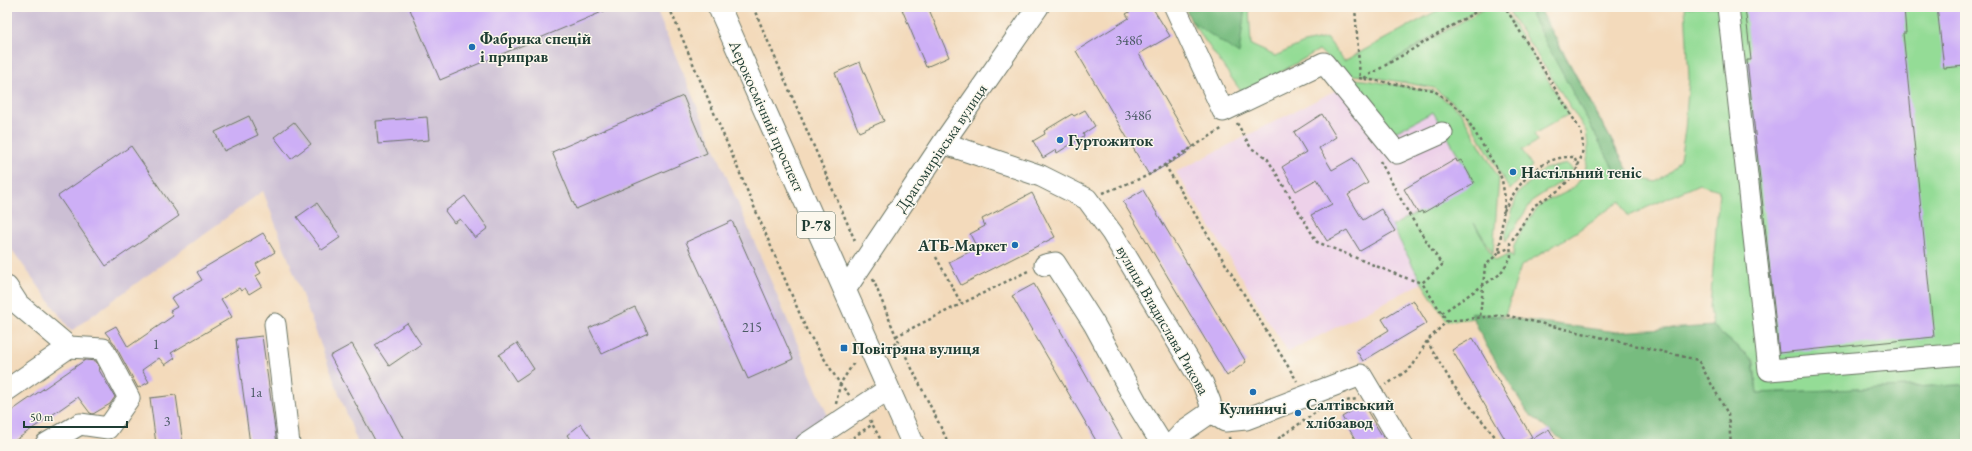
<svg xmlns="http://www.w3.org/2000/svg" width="1972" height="451" font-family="'EB Garamond',serif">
<rect width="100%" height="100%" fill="#fbf7ec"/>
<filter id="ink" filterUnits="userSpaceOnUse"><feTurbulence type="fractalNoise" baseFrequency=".025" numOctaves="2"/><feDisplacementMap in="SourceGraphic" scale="8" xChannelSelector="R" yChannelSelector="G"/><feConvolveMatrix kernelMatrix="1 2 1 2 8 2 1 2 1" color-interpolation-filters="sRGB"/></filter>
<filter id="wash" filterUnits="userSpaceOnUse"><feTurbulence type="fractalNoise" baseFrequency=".012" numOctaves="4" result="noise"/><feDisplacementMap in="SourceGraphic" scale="16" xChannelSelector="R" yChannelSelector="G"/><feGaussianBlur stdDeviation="0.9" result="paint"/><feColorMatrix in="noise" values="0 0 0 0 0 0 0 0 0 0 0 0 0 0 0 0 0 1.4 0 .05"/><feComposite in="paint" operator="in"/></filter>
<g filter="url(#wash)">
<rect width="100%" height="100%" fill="#f3dabb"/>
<path fill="#edd1e9" d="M1346,85L1399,130L1433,112L1474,183L1392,226L1422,283L1288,352L1176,172Z"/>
<path fill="#ccbfd4" d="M7,7H655L828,416L787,444H358L263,191L71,331L7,243Z"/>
<path fill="#94dc96" stroke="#5a8c65" d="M1218,7H1249L1251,45L1275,56L1304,43L1327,38L1344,61L1444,7H1481L1386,65L1487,7H1503L1569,114L1534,134L1538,141L1522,150L1532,166L1510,190L1466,114L1434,88L1367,76L1346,75L1319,50L1243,94L1191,21Z
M1506,7H1539L1631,176L1656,182L1673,169L1680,159L1685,130L1689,77L1685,7H1965V386L1961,385L1757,393L1754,361L1713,326L1710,308L1719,190L1699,184L1628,216L1620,201L1576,232L1521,266L1505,315L1447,321L1422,283L1392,226L1474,182L1433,112L1399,130L1390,133L1341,78L1365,80L1433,91L1460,111L1499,178L1493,253L1474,223L1495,261L1510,254L1513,258C1513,253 1513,247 1515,243C1520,232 1535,208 1545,202C1552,197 1561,196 1568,191C1589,178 1590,154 1586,131Z
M1567,164L1573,169L1561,182L1533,200L1506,241L1505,237L1517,194L1544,169Z"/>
<path fill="#77bc7f" stroke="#4b7c5a" d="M1185,7H1245L1239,54L1191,21Z
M1532,7H1537L1631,176L1616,173L1532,17Z
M1471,313L1617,332L1713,326L1753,361L1757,393L1961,385L1965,386V444H1567L1528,413L1486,345Z"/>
<g id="blocks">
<path fill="#cdaff6" d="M409,7H614L440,80Z
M901,7H928L949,57L926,67Z
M1138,7H1152L1170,36L1139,54L1193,147L1186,151L1187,153L1149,175L1076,51L1129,18L1126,14Z
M1745,7H1904L1906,33H1903L1934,337L1779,353L1747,60H1751Z
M1937,7H1965V66L1944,68Z
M860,62L884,121L859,132L835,73Z
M683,96L707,153L576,209L552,152Z
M1085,110L1095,126L1083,134L1084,136L1057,153L1056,150L1043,158L1033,141L1045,134L1044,131L1072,114L1074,116Z
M1322,114L1336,137L1319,148L1332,170L1353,158L1368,183L1348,195L1363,220L1381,209L1395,231L1360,251L1347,230L1327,241L1311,215L1332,204L1317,179L1296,191L1282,167L1306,152L1294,132Z
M249,116L258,135L224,151L215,132Z
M427,117L429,140L378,144L376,121Z
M294,122L311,144L291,159L274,137Z
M131,146L179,216L106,266L58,196Z
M1456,159L1457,162L1461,160L1474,183L1423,213L1422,211L1418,213L1404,189Z
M1143,190L1246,362L1227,376L1123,202Z
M1032,193L1055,237L961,285L949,262L977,248L970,234L985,226L982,219Z
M465,196L488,228L475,238L460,219L454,223L445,211Z
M317,203L341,237L322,250L297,217Z
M732,221L793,359L748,379L686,242Z
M263,233L275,252L256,264L261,273L256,276L262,286L249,294L245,288L241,291L239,288L221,299L232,317L171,353L175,358L165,365L159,358L142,370L149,382L138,388L114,343L105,332L116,326L128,347L173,316L170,311L177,307L171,298L202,280L197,272Z
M1034,284L1125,444H1098L1012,296Z
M1413,300L1427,323L1363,361L1356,350L1389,330L1382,319Z
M635,307L648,333L602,354L589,328Z
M407,323L421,344L389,366L375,345Z
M262,336L277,444H250L236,339Z
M1473,338L1532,437L1519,444H1508L1452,350Z
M517,343L534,369L516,381L499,355Z
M352,344L362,361L406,444H377L330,356Z
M85,360L96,361L100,369L99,370L115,397L110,404L93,414L90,413L78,397L10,444H7V414Z
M176,395L183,444H156L150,398Z
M1363,404L1387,444H1358L1342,417Z
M581,424L595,444H573L567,435Z
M1549,429L1558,444H1524Z"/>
</g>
</g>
<g filter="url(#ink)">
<use href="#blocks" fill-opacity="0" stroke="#697463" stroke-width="1"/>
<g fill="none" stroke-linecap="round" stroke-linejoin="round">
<defs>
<path id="minor" d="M1175,7L1223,111L1324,63L1397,153L1442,133
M1728,7L1769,370L1965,354
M943,143L1041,176L1087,199L1112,233L1203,384L1210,402L1211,412
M1045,265L1055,263L1094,324L1139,407L1162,444
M7,287L18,304L69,347
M845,290L943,143L1038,7
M275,324L289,444
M7,390L69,347L103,349L129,398L108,428L80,424L46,444
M1211,412L1225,421L1246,419L1361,375L1402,444
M806,444L887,390
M1172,444L1185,430L1211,412"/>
<path id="highway" d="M719,7L913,444"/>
</defs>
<use href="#minor" stroke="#697463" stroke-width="23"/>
<use href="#highway" stroke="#697463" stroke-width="24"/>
<path stroke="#697463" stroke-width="2.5" stroke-dasharray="3 3" stroke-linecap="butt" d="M669,7L807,331L840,384L850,396
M753,7L856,243
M1355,7L1360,78
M1359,78L1433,90L1462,111L1499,172L1502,180L1505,198L1499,252L1485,266L1480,317
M1364,78L1484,7
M1237,123L1251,148L1267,158L1317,242L1403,277L1422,283
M1380,161L1409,214L1442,265L1422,283L1447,321L1427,341L1412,367L1386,385
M1165,165L1297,381
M1103,193L1147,176L1223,128
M1504,211C1517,183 1541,155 1574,157L1578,166
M1499,252L1510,248
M936,257L961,303
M873,279L896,336L949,444
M1442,313L1500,274L1511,257L1510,243L1535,205L1559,190L1575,174L1582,155L1583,144L1581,131L1505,7
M1447,321L1505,315L1698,360L1728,414L1731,444
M896,336L1030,270
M1427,341L1453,385L1501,444
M888,347L899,342
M1341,402L1357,399
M836,404L840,384L855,361
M870,420L883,444
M1229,437L1230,444
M843,444L873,424
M1275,444L1279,438L1318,411"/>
<use href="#minor" stroke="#fff" stroke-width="21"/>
<use href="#highway" stroke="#fff" stroke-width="22"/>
</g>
</g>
<g fill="#1f6fb2" stroke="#fbf7ec" stroke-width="1.5">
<circle cx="472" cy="47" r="4"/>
<circle cx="1060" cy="140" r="4"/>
<circle cx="1513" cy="172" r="4"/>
<circle cx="1015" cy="245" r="4"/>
<rect x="840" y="344" width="8" height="8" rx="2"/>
<circle cx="1253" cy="392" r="4"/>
<circle cx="1298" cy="413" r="4"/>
</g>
<g text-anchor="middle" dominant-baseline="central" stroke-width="3" stroke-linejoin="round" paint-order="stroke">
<g font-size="14" fill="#4a5a64">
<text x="1129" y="40">348б</text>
<text x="1138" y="115">348б</text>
<text x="752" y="327">215</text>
<text x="156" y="344">1</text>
<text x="256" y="392">1а</text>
<text x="167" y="421">3</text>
</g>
<rect fill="#fbf7ec" stroke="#61756b" stroke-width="1" x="797" y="212" width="38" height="26" rx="3"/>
<g font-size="15" font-weight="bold" fill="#1f3d34">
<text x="816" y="225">Р-78</text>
</g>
<g font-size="16" font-weight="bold" fill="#1f3d34" stroke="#fbf7ec" text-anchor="start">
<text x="480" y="38">Фабрика спецій<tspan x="480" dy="18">і приправ</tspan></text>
<text x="1068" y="140">Гуртожиток</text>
<text x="1521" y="172">Настільний теніс</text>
<text x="1007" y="245" text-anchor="end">АТБ-Маркет</text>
<text x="852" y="348">Повітряна вулиця</text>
<text x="1306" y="404">Салтівський<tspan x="1306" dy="18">хлібзавод</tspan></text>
<text x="1253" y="408" text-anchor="middle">Кулиничі</text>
</g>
<g font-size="16" fill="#1f3d34" stroke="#fbf7ec">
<text transform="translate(767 116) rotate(66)">Аерокосмічний проспект</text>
<text transform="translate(941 148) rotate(-56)">Драгомирівська вулиця</text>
<text transform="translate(1163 320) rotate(60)">вулиця Владислава Рикова</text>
</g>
</g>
<rect width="1972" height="451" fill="none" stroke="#fbf7ec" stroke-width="24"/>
<path d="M24 421v6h103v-6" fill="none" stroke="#1f3d34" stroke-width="2"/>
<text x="30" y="421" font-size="12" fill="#1f3d34" stroke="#fbf7ec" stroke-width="3" paint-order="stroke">50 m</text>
</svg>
